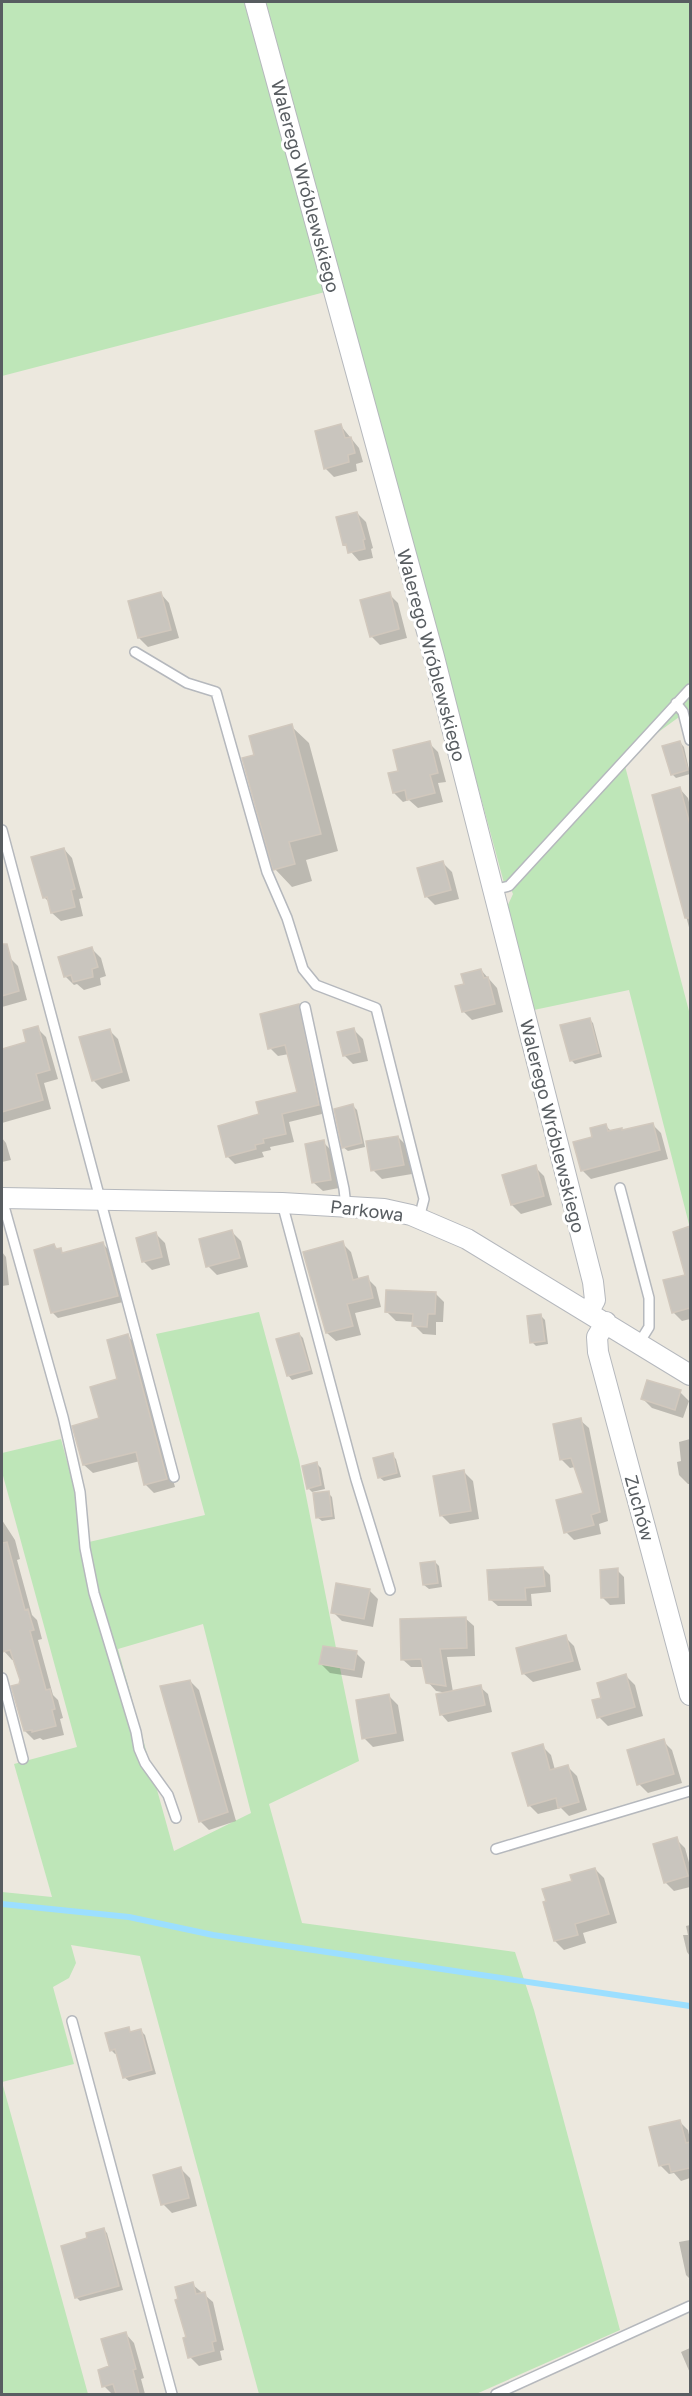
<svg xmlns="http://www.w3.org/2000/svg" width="692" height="2396" font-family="'Golos Text',sans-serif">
<rect width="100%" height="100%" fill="#ece8de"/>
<path fill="#bee6b8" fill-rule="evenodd" d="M2,2H244L325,292L2,376Z
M266,2H690V709L653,736L625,766L690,1015V1228L629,990L529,1011L505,911L513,894L507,880L504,883Z
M259,1312L299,1460L336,1648L323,1646L319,1664L340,1668L359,1761L269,1804L302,1923L515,1952L534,2010L620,2330L476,2394H259L140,1956L71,1945L76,1963L69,1978L53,1987L74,2064L2,2082L88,2394H2V1892L52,1897L14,1764L77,1747L2,1472V1453L61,1439L89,1542L205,1515L156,1334ZM203,1624L251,1813L174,1851L118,1649Z"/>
<path fill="#0003" d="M341,426L359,448L363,462L356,464L357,471L334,477L325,468Z
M357,513L366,522L373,548L371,549L373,558L359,561L344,544Z
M161,594L169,603L179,638L148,647L139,638L130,602Z
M389,594L398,603L407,638L380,645L371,636Z
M291,726L309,743L338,851L306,860L312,881L292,887L275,869Z
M680,742L684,747L690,774L676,778L672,774Z
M429,743L438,752L446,782L438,783L443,802L418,808L409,800L403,802L394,793Z
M680,789L688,798L690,806V931L654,796Z
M64,849L72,858L83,898L79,899L83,916L61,921L52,913L50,903L44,897Z
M443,863L452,872L459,899L435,905L426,896Z
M92,949L101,958L106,976L100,978L101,985L84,990L77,984L74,985L65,976Z
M9,957L18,966L27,1000L2,1007V959Z
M481,970L497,988L503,1012L472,1020L463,1011L466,985Z
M298,1006L306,1014L326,1113L289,1122L294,1142L270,1147L271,1150L262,1152L264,1157L235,1164L227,1156L261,1115L298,1093L289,1054L278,1056L270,1048Z
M589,1019L593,1023L602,1057L575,1064L571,1060Z
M37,1028L46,1037L58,1079L44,1083L51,1109L2,1123V1050L28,1043Z
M109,1030L118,1039L130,1081L102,1089L93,1080Z
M354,1030L363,1039L368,1061L353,1064L344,1055Z
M353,1106L357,1110L365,1147L348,1151L343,1147Z
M652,1124L661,1133L668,1159L591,1179L582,1170L594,1138L606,1126L612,1132H623Z
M398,1137L407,1146L412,1174L382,1179L373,1170Z
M2,1138L6,1143L11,1160L2,1162Z
M323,1142L332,1151L339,1188L323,1191L314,1183Z
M535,1167L544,1176L552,1205L521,1214L512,1205Z
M690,1228V1319L682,1321L673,1312L686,1276Z
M232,1232L241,1241L248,1267L217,1275L208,1266Z
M156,1234L165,1243L170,1265L152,1270L143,1261Z
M342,1243L351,1252L359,1280L367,1278L376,1287L381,1307L355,1313L361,1335L336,1341L327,1333Z
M103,1244L109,1250L123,1302L58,1318L52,1312L54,1246L65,1254Z
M2,1252L6,1257L9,1285L2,1286Z
M435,1293L444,1302L443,1322H436V1335L423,1334L414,1325V1322L396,1321L387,1312Z
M541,1316L545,1320L548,1344L536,1346L532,1342Z
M299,1334L303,1338L313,1374L292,1380L288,1375Z
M128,1336L136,1345L175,1487L154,1493L145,1484L140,1461L93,1473L84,1465L119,1380Z
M680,1392L689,1401L683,1418L652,1408L643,1399Z
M580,1420L589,1428L608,1521L599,1524L601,1534L574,1540L566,1532L585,1495L575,1467L570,1468L561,1459Z
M690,1439V1484H688L679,1475L677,1462L681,1461L679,1442Z
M392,1455L396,1459L401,1477L384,1481L379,1477Z
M317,1464L321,1468L325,1489L312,1492L308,1488Z
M464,1472L473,1481L479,1519L450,1524L441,1515Z
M328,1493L332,1497L335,1519L322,1521L317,1517Z
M2,1520L15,1540L20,1559L17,1560L32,1615L37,1620L42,1639L38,1640L53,1695L58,1700L63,1718L60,1719L64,1735L43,1740L40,1738L34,1740L25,1731L21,1680L15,1660H12L4,1651L2,1643Z
M435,1562L439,1566L442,1587L429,1589L424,1585Z
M543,1568L550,1575L551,1592L531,1594L532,1606H498L491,1600Z
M617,1570L624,1577L625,1604L610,1605L602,1597Z
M369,1590L378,1599L373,1627L342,1621L333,1612Z
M465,1618L474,1626L475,1656L447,1657L453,1692L480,1687L488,1694L492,1712L448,1722L441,1714L447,1693L436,1691L428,1682L424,1667H411L402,1659Z
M565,1637L574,1646L581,1670L533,1682L524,1674L517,1649Z
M356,1653L365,1662L362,1678L330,1673L321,1664Z
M626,1676L635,1685L643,1716L608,1726L599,1717L603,1699Z
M190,1681L199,1690L236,1821L209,1830L200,1821Z
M389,1696L398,1705L404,1741L373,1747L364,1738Z
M663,1741L672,1750L682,1783L648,1793L639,1784Z
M542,1746L551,1755L555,1770L568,1767L577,1776L587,1810L569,1816L561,1808L538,1814L529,1805Z
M676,1839L685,1848L690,1866V1887L674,1891L665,1882Z
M595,1869L604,1878L617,1923L583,1933L586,1943L564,1950L555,1941L545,1903Z
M690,1925V1956L687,1952L683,1935H688L686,1926Z
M128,2029L132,2033L140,2030L145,2035L156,2074L129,2081L124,2077L118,2053L115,2054L111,2050Z
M679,2121L688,2130L690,2139V2178L681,2181L674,2173L669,2174L660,2165Z
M181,2169L190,2178L197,2206L172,2213L163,2204Z
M103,2229L107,2233L123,2290L80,2301L76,2297L89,2239Z
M690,2240V2279L686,2275L679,2242Z
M192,2284L213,2302L224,2350L220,2351L222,2360L199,2366L190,2357L188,2338Z
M126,2334L134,2343L144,2378L141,2379L145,2394H112L104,2386Z
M690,2348V2373L681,2352Z"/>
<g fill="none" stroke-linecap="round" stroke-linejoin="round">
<path stroke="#9cdfff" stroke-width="6" d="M2,1904L129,1917L213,1935L690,2006"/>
</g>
<path fill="#c9c5be" stroke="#d1c8bd" stroke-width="1.5" d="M341,424L345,438L351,437L355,453L348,455L349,462L324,469L315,431Z
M357,512L365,539L363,540L365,549L348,553L346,544L343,545L336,517Z
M161,592L171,630L138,638L128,601Z
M390,592L399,629L370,637L360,600Z
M292,724L321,834L289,842L295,864L273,870L242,758L254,755L249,736Z
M430,741L438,773L430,775L435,793L407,800L405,790L393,793L388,773L398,771L393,750Z
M680,741L688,770L671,775L662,746Z
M680,787L690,825V918H685L652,795Z
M64,848L75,889L71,890L75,907L51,913L47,897L43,898L31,857Z
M443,861L451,890L425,897L417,868Z
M2,944H7L19,991L2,996Z
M92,947L98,967L92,969L93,977L73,982L71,975L64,977L58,957Z
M481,969L484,978L488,977L495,1004L462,1012L455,986L464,984L461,974Z
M299,1004L319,1105L282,1114L286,1134L263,1139L264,1143L255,1145L256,1149L226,1157L218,1126L259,1114L256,1102L297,1092L285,1045L268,1049L260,1014Z
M590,1018L599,1053L570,1061L560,1025Z
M38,1026L50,1070L36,1074L43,1100L2,1112V1049L26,1042L23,1030Z
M354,1028L360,1052L343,1056L337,1032Z
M110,1029L122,1072L92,1081L79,1037Z
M353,1104L362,1143L342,1148L334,1109Z
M653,1123L660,1150L581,1171L573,1142L592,1137L590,1128L606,1124L608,1131L622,1128V1130Z
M398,1136L404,1165L371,1171L366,1141Z
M324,1140L331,1180L312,1183L305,1144Z
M536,1165L544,1196L511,1205L502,1175Z
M690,1226V1308L672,1313L663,1280L685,1275L673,1232Z
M232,1230L240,1258L206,1267L199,1239Z
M156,1232L162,1257L142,1262L136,1238Z
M343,1241L353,1280L368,1276L373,1298L347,1304L353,1326L326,1333L303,1252Z
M103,1242L118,1296L51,1313L34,1250L54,1244L56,1249L61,1248L62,1253Z
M386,1290L436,1292L435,1314H428L427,1327L412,1326L413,1314L385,1312Z
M541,1314L545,1341L530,1343L527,1316Z
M299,1333L310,1370L287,1376L276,1339Z
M128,1334L167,1479L144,1485L136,1452L83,1465L72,1426L99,1418L90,1387L117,1379L107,1340Z
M647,1380L681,1390L675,1410L641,1399Z
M581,1418L600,1512L591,1515L594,1525L564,1533L556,1500L583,1493L571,1458L560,1460L553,1424Z
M393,1453L397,1473L378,1478L373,1458Z
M317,1462L321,1485L307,1489L302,1466Z
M464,1470L471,1511L440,1516L433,1476Z
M329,1491L332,1516L316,1518L313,1493Z
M7,1542L25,1610L28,1609L31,1620L34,1630L30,1631L46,1690L50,1689L55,1709L52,1710L56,1726L32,1732V1730L24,1731L11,1686L19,1684L20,1680L10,1650L2,1652V1543Z
M435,1561L438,1583L423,1585L420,1563Z
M543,1567L545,1586L525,1588L526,1600H489L487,1570Z
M618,1568V1597L601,1598L600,1570Z
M336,1583L370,1589L364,1619L331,1613Z
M466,1617L467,1648L440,1649L446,1686L426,1683L421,1659L401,1660L400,1619Z
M566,1635L573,1661L522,1674L516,1648Z
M323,1646L357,1651L354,1670L319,1664Z
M626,1674L635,1707L597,1718L592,1700L601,1698L597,1683Z
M190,1680L228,1812L199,1822L160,1686Z
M481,1685L485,1705L440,1715L436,1694Z
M389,1694L396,1733L362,1739L356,1700Z
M664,1739L674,1774L637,1785L627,1750Z
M543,1744L550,1770L568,1765L579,1802L558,1808L556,1798L528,1806L512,1753Z
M677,1837L688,1876L664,1883L653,1844Z
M595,1868L609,1914L575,1924L578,1935L554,1941L543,1902L546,1901L542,1889L572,1881L570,1875Z
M129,2027L130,2032L141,2029L152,2070L123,2078L115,2049L110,2051L105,2033Z
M680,2120L686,2143L690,2142V2168L671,2172L669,2164L659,2166L649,2127Z
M181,2167L189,2198L161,2205L153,2175Z
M104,2228L119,2286L75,2298L61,2246L87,2238L86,2233Z
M193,2282L196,2294L205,2292L216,2341L212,2342L214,2351L188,2358L183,2338L186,2337L175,2300L178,2299L175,2287Z
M126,2332L136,2369L133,2370L139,2394H116L113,2384L102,2387L98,2370L109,2366L101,2339Z"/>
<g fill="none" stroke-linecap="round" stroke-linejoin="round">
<defs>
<path id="lane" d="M135,652L187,683L216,692L267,872L287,918L303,969L316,985L376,1008L424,1199L419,1218
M676,703L683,712L690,740
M2,830L174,1477
M493,890L509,886L690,689
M305,1007L344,1189L346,1206
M620,1188L649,1298V1327L639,1343
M2,1199L63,1417L80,1492L85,1548L94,1593L136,1732L139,1749L145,1763L168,1795L176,1818
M282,1203L356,1480L390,1590
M2,1678L23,1759
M496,1849L690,1791
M72,2021L172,2394
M496,2394L690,2306"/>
<path id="street" d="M255,2L434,657L593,1282L595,1300L589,1311
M2,1198L282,1203L384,1209L411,1215L467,1239L690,1375
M606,1322L597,1337L598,1352L690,1695"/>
</defs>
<use href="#lane" stroke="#b5b8bd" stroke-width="12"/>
<use href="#street" stroke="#b5b8bd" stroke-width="22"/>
<use href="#lane" stroke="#fff" stroke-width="9"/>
<use href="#street" stroke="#fff" stroke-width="20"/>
</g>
<g text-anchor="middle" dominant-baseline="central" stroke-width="6" stroke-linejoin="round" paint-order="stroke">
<g font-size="18" fill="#585d61" stroke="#fff">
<text transform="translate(306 186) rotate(75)">Walerego Wróblewskiego</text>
<text transform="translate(432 655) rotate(75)">Walerego Wróblewskiego</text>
<text transform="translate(553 1126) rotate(76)">Walerego Wróblewskiego</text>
<text transform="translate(367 1210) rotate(7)">Parkowa</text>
<text transform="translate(640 1508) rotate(75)">Zuchów</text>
</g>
</g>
<rect width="692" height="2396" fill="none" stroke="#585d61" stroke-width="6"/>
</svg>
